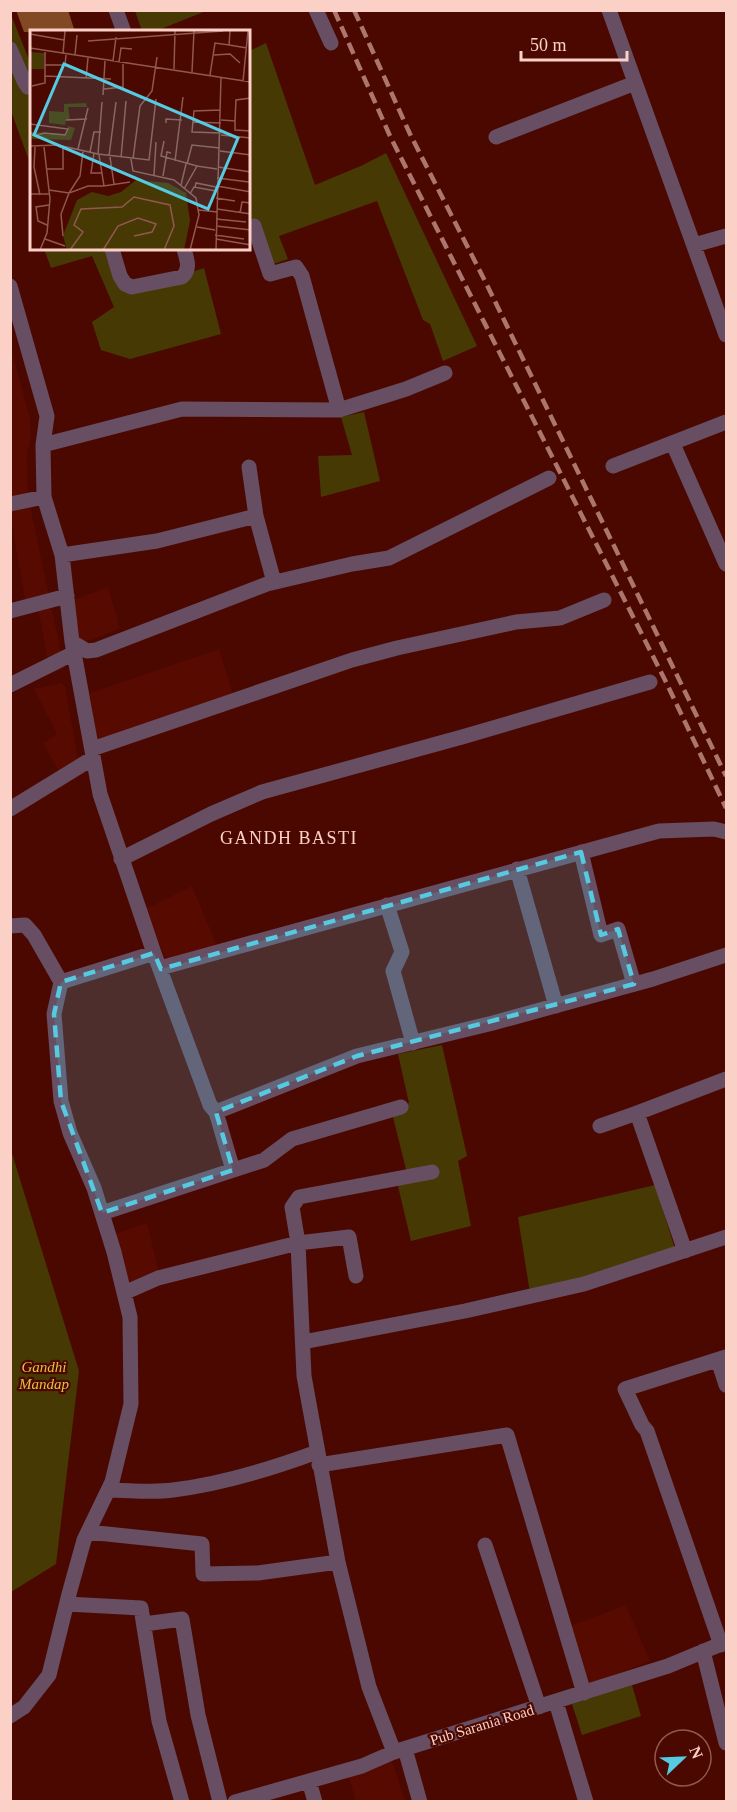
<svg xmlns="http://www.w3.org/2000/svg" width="737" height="1812" font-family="Georgia,serif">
<rect width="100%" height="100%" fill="#4b0800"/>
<path fill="#560a00" d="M10,345L30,418L31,438L27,454L28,496L64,667L61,670L50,673L37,603L26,605L11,520Z
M108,587L120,628L89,641L81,640L76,635L71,601Z
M219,649L234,698L97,740L90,693Z
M61,683L65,686L78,759L60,774L43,743L57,734L34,689Z
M192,886L218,948L172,960L164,956L146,909Z
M147,1223L161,1281L129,1289L115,1234Z
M626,1605L650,1661L593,1684L589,1682L570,1626Z
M390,1760L393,1763L405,1801H356L349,1778L346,1774Z"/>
<path fill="#473904" d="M135,11V10L206,11L156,31H142Z
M10,12L31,65V166L11,111Z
M266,43L315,185L363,165L386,153L477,346L443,361L430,324L423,320L377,201L279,236L288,259L268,266L249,224V51Z
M44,249H110L124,285L189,273L204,268L221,334L130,359L101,350L92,322L114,307L92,256L51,268Z
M364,412L380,481L321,497L318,456L352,455L341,417Z
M442,1045L467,1156L458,1161L471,1226L411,1241L398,1186L406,1169L391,1109L409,1103L398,1054Z
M10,1147L79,1371L56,1564L11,1592Z
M655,1185L676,1252L530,1293L518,1217Z
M632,1685L641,1716L582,1735L572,1704Z"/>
<path fill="#814a25" d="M16,10H68L75,32H24Z"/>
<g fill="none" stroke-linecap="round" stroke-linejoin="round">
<path stroke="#674e62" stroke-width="15" d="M116,10L124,32
M316,10L331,43
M609,10L726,335
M10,49L24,81L28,87H32
M496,137L635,83
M254,226L270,274L296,267L302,276L339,410
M694,245L726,236
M112,249L120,276L125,284L132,287L182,277C191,269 187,260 184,249
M10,286L47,416L43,445L44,497L62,555L72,642L87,651L96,650L267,584L352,564L389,558L549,478
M673,444L726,564
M43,445L182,409L339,410L406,389L445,373
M613,466L726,422
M249,467L256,516
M10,504L44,497
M62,555L157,541L256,516L274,582
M10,611L67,596
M72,642L100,794L154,953L210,1105L216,1112L357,1056L493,1023L653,979L726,955
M10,685L74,653
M92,749L352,660L397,648L516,622L560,618L604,600
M10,809L93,758
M581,852L601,935L618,929L634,984
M121,859L211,814L262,792L462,737L650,682
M517,869L556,1006
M387,905L402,952L393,971L413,1043
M10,926L25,925L34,935L61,982
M160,968L659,831L714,829L726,832
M216,1112L233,1170
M637,1113L726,1079
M600,1126L637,1113L685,1251
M102,1213L264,1160L292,1139L401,1107
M124,1293L158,1278L298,1243L349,1237L356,1276
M303,1342L465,1311L584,1284L726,1237
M718,1360L726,1385
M319,1465L507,1435L584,1693
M108,1490C129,1490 152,1493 173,1490C222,1484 271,1469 317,1452
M88,1532L202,1544L203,1574L258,1573L338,1562L369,1687L394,1752
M485,1545L539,1707
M338,1562L304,1376L298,1243L292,1207L299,1197L432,1172
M67,1604L141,1608L159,1721L182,1802
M144,1624L182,1619L198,1715L220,1802
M721,1645L647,1431L642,1425L625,1389L726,1357
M703,1651L726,1743
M556,1702L586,1802
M10,1716L24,1707L49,1675L69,1594L84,1540L112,1482L131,1404L130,1317L114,1252L94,1188L70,1133L61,1101L54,1014L61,982L154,953
M405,1749L420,1802
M309,1781L315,1802
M235,1802L362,1766L394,1752L668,1666L726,1642"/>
<path stroke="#ac766e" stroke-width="4.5" stroke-dasharray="12 6" stroke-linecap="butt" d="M334,10L390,136L665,680L726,808
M354,10L410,134L487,285L726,776"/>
</g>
<path fill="#55cae0" fill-opacity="0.2" stroke="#55cae0" stroke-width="4.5" stroke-dasharray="12 8" stroke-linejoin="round" d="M581,852L601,935L618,929L634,984L357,1056L216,1112L233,1170L102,1213L61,1101L54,1014L61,982L154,953L161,969Z"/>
<g text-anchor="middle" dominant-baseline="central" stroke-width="4.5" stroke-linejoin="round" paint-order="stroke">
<g font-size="15" font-style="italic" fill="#e4c041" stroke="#4b0800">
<text x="44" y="1367">Gandhi<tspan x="44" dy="17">Mandap</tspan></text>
</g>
<g font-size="15" fill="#fbd0c7" stroke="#4b0800">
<text transform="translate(482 1725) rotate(-17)">Pub Sarania Road</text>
</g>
<g font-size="18" letter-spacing="1.5" fill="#fbd0c7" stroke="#4b0800">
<text x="289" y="838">GANDH BASTI</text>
</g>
</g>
<g transform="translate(30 30)">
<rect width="220" height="220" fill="#4b0800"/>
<path d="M0,22L14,23V39H0ZM56,73L57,77H38L40,90H36L35,95L19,93V81L34,82V74ZM38,96L45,98L41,110L0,109V102L37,104ZM106,150L138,153L156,163L160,191L154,220H37L33,206L47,170L62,162L78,166L91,162Z" fill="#473904"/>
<path fill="none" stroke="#915850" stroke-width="1.5" d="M0,4L34,10M58,11L193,1M199,15L217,18M0,18L221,52M33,23L35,1M45,25L47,5M184,25L200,24L210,33M83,31L86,7M89,32L91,18L102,19M15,35H35L36,25M144,39L145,1M162,42L164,1M180,45L185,13L199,15L200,1M15,46L81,49M56,49L58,28M213,51L218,1M2,56L15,53V22M74,59L93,57V34M73,65L75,31M190,80L164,81L162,102L191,103M36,90L57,89M191,90L205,91L206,70L221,68M205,91V100L221,101M163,92L191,93M136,93V89L152,90M0,94L38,99L35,105L14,103L5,106L0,102M191,105L221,108M134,111L131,126L167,136M0,116L28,115L68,124L72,72M5,117L4,137L10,165M48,119L58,78M190,121L221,125M60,122L64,102H71M64,123L61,143H72M68,124L119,130L126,69M69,125L74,156L100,152M79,126L86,72M80,127L84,154M91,128L96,71M101,129L103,141L144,150L166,168L169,185L160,220M103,129L110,76L122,61L127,27M145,131L153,67M157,134L162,115L190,118M188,137L221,142M17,139H33V116M124,145L126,112M133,146L137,122L141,123M187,148L219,152M151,155L156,134M187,156L221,162M165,157L166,153L186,157M154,159L167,136L187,139M19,160L39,163L50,146L53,121M0,164H20M160,164L164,157L186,161M186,168L205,171M187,179L221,184M169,180L187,182M210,183L212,172L221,173M186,189L216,192M17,195L8,191L6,177L19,175M186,196L221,200M167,197L185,200M185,205L214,209M33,206L31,184L39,163L58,156H74M15,209L35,216M186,209L221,215M10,220L17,203L20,169L14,117M40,220L53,202L44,195L51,179L92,177L104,167L140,175L144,196L134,220M73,220L88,196L108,188L126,194L122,202L104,206M186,220L191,48"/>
<path fill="#55cae0" fill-opacity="0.15" stroke="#55cae0" stroke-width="3" d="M34,34L208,108L178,179L4,105Z"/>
<rect width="220" height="220" fill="none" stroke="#fbd0c7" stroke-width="3"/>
</g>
<rect width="737" height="1812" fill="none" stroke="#fbd0c7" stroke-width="24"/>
<g transform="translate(683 1758) rotate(67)"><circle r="28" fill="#4b0800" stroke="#915850" stroke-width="1.5"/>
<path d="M0-4.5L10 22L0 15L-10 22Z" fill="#55cae0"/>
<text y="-9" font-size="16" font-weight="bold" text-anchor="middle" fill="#fbd0c7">N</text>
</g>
<path d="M521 51v9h106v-9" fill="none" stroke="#fbd0c7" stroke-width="3"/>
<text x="530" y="51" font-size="18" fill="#fbd0c7" stroke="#4b0800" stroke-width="4.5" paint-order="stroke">50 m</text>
</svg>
